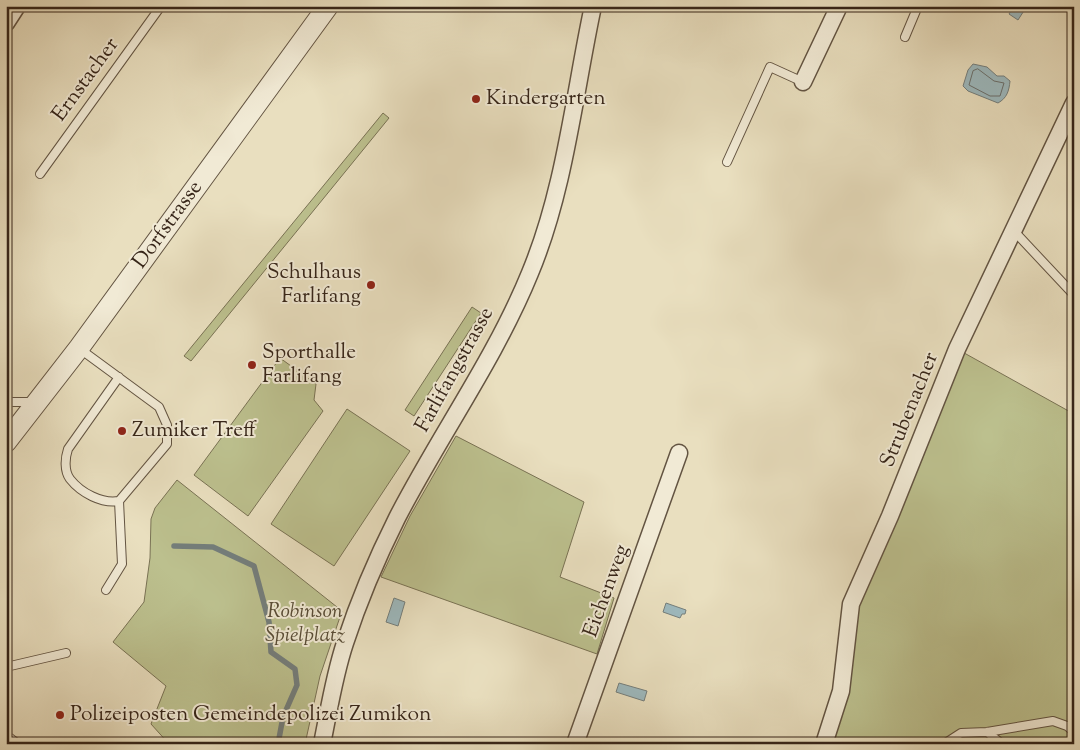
<svg xmlns="http://www.w3.org/2000/svg" width="1080" height="750" font-family="'Sorts Mill Goudy',serif">
<rect width="100%" height="100%" fill="#e9dfbf"/>
<filter id="stains"><feTurbulence type="fractalNoise" baseFrequency=".004" numOctaves="4"/><feColorMatrix values="0 0 0 0 .2 0 0 0 0 .09 0 0 0 0 .02 0 0 0 .5 -.17"/></filter>
<radialGradient id="worn" r=".72"><stop offset=".6" stop-color="#630" stop-opacity="0"/><stop offset="1" stop-color="#630" stop-opacity=".3"/></radialGradient>
<path fill="#bcc08e" stroke="#797254" d="M383,113L389,118L191,361L184,356Z
M472,307L481,313L414,416L405,410Z
M957,349L1074,414V744H824L851,604Z
M280,358L316,384L314,400L323,411L248,516L194,475Z
M347,409L410,451L334,566L271,524Z
M456,436L584,502L560,577L614,598L597,654L381,577L410,516Z
M177,480L342,611L320,676L305,744H169L151,724L166,686L113,642L144,602L150,558L151,519L155,508Z"/>
<path fill="#9db9be" stroke="#747e7c" d="M1014,6H1027L1018,20L1009,14Z
M973,64L987,67L997,76H1004L1010,81C1009,91 1007,98 998,103L968,91L963,86L968,70Z
M394,598L405,602L398,626L386,622Z
M666,603L686,610L685,614H682L680,618L663,612Z
M619,683L647,691L644,701L616,692Z"/>
<g fill="none" stroke-linecap="round" stroke-linejoin="round">
<path stroke="#6a6f6c" stroke-width="1" d="M978,69L994,81L1004,83L1000,96H990L969,85L973,71Z"/>
<path stroke="#747e7c" stroke-width="5.5" d="M174,546L213,547L254,566L269,622L271,652L295,669L297,685L283,717L278,744"/>
<defs>
<path id="service" d="M905,37L918,6
M727,162L770,67L803,82
M40,174L161,6
M1013,230L1074,295
M80,349L159,407L167,425V444L119,501C102,504 81,493 70,479C64,471 65,458 68,449L119,377
M6,402H34
M106,590L122,564L119,501
M6,667L66,653
M987,732L1002,744
M6,735L18,744
M944,744L961,733L987,732L1053,721L1067,726L1074,732"/>
<path id="minor" d="M6,23L17,6
M803,82L839,6
M322,744C329,710 334,676 345,643C359,600 377,558 397,518C439,436 495,359 530,273C565,189 574,95 593,6
M575,744L679,453
M824,744L841,691L851,604L890,516L957,349L1074,103"/>
<path id="tertiary" d="M6,442L79,348L328,6"/>
</defs>
<use href="#service" stroke="#635442" stroke-width="10"/>
<use href="#minor" stroke="#635442" stroke-width="19"/>
<use href="#tertiary" stroke="#635442" stroke-width="22"/>
<use href="#service" stroke="#f1ead5" stroke-width="8"/>
<use href="#minor" stroke="#f1ead5" stroke-width="16"/>
<use href="#tertiary" stroke="#f1ead5" stroke-width="20"/>
</g>
<g fill="#8f2418" stroke="#f1ead5" stroke-width="2">
<circle cx="476" cy="99" r="5"/>
<circle cx="371" cy="285" r="5"/>
<circle cx="252" cy="365" r="5"/>
<circle cx="122" cy="431" r="5"/>
<circle cx="60" cy="715" r="5"/>
</g>
<g text-anchor="middle" dominant-baseline="central" stroke-width="4" stroke-linejoin="round" paint-order="stroke">
<g font-size="21" fill="#362519" stroke="#f1ead5">
<text transform="translate(86 80) rotate(-54)">Ernstacher</text>
<text transform="translate(168 225) rotate(-54)">Dorfstrasse</text>
<text transform="translate(455 370) rotate(-61)">Farlifangstrasse</text>
<text transform="translate(910 410) rotate(-68)">Strubenacher</text>
<text transform="translate(607 591) rotate(-70)">Eichenweg</text>
</g>
<g font-size="21" fill="#362519" stroke="#f1ead5" text-anchor="start">
<text x="486" y="99">Kindergarten</text>
<text x="361" y="273" text-anchor="end">Schulhaus<tspan x="361" dy="24">Farlifang</tspan></text>
<text x="262" y="353">Sporthalle<tspan x="262" dy="24">Farlifang</tspan></text>
<text x="132" y="431">Zumiker Treff</text>
<text x="70" y="715">Polizeiposten Gemeindepolizei Zumikon</text>
</g>
<g font-size="21" font-style="italic" fill="#584c36" stroke="#f1ead5">
<text x="305" y="612">Robinson<tspan x="305" dy="24">Spielplatz</tspan></text>
</g>
</g>
<rect width="1080" height="750" fill="none" stroke="#e9dfbf" stroke-width="25"/>
<rect x="8" y="8" width="1065" height="735" fill="none" stroke="#362519" stroke-width="2.5"/>
<rect x="12" y="12" width="1055" height="725" fill="none" stroke="#362519"/>
<rect width="100%" height="100%" filter="url(#stains)"/>
<rect width="100%" height="100%" fill="url(#worn)"/>
</svg>
